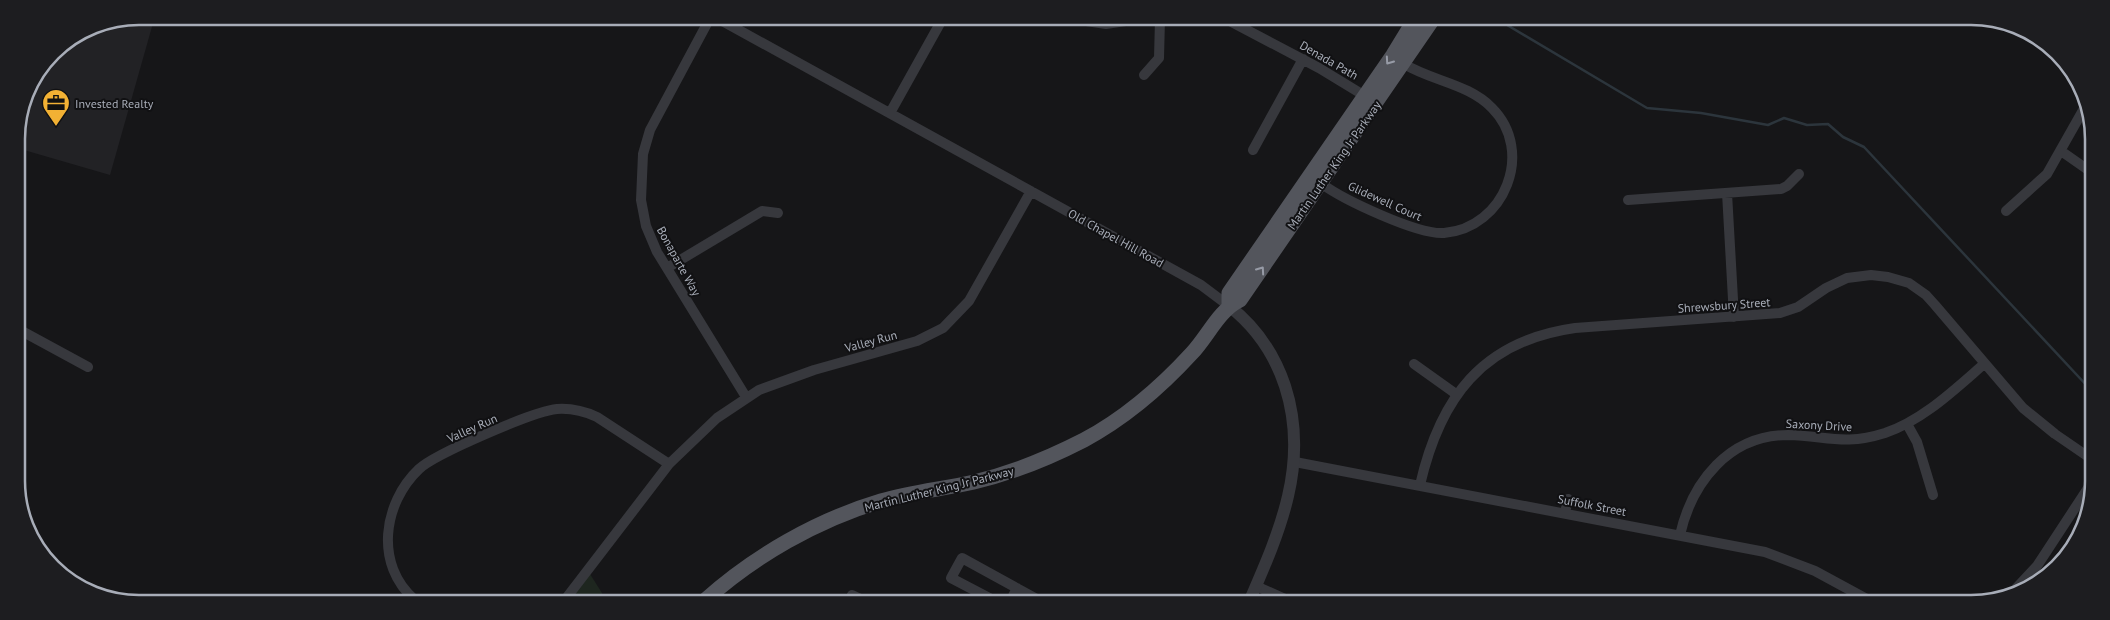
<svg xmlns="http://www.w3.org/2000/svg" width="2110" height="620" font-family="'PT Sans',sans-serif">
<rect width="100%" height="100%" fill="#161618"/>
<path fill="#222225" d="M139,16H155L110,175L17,148L16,131L26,92L52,52L92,25Z"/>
<path fill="#1e261f" d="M590,574L607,601H576L573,597Z"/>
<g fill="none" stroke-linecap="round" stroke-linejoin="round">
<path stroke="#2c353c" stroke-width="2.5" d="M1497,19L1647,108L1701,113L1768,125L1784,118L1807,125L1828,124L1843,137L1864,147L2090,389"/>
<path stroke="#37383d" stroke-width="10" d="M710,18L650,130L643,154L641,200L646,226L657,252L746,397
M717,18L1201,285L1229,306
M1073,19L1106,24L1145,18
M1226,19L1319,68L1365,96
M1144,75L1159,58L1160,19
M890,113L943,18
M1253,150L1303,59
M2061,151L2091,172
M1322,184C1344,200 1418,235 1444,233C1505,228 1535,151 1492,108C1469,84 1432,81 1404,64
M1727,193L1734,317
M1628,200L1781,189L1787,186L1799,174
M2006,211L2047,174L2086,105
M667,268L762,211L778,213
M18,329L88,367
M1414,364L1456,394
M1907,424L1917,442L1933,495
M1295,462L1765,552L1815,571L1874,603
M669,464L717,418L759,390L814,370L917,341L943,328L969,301L1031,191
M1420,485C1440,398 1482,341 1575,328L1780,313L1798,307L1826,288L1847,278L1871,275L1888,277L1909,283L1926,295L1935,305L2023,408L2055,434L2090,458
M1565,513L1568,499
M1680,535C1692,482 1729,435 1788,435C1827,436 1844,446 1885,433C1923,420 1954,390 1984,364
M1256,586L1292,602
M2008,597L2037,566L2090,485
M415,600C374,565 383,503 419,469C435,454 534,411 557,409C572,408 584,411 597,417L669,464L564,601
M849,601L852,595L865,601
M995,601L951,578L962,558L1042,602
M1010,602L1017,588"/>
<path stroke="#37383d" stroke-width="12" d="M1229,306C1256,327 1274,353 1285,386C1310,463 1280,531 1249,602"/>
<path stroke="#53555c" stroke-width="15" d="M1229,306V293L1393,55L1415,19
M704,601C754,556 817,520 881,501C912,492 943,489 974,482C1012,473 1049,458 1084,440C1125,418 1160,388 1192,353C1208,336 1219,310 1240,300L1433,19"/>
</g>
<defs><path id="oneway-chevron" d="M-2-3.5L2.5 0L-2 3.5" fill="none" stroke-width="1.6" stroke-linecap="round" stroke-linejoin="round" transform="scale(1.25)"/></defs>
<g stroke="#979ba6">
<use href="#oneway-chevron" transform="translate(1389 61) rotate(125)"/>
<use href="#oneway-chevron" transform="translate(1261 270) rotate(-55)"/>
</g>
<defs>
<symbol id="office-pin" viewBox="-11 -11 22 30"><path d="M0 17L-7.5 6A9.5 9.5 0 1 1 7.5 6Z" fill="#f2b134" stroke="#111113"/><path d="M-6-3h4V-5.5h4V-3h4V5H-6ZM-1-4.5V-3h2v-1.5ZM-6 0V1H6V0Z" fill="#111"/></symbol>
</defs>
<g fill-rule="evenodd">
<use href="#office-pin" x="40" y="87" width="32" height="43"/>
</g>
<g text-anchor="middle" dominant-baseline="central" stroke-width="4" stroke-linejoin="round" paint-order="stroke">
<g font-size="12" fill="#a8adb8" stroke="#111113">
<text transform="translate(1329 60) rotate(30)">Denada Path</text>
<text transform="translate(1334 165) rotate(-55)">Martin Luther King Jr Parkway</text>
<text transform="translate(1385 201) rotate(24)">Glidewell Court</text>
<text transform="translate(1116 238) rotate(29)">Old Chapel Hill Road</text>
<text transform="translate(679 261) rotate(61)">Bonaparte Way</text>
<text transform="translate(1724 305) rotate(-4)">Shrewsbury Street</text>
<text transform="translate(871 341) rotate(-15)">Valley Run</text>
<text transform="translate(1819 425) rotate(3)">Saxony Drive</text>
<text transform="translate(472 428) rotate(-24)">Valley Run</text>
<text transform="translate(939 489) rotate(-14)">Martin Luther King Jr Parkway</text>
<text transform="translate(1592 505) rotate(11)">Suffolk Street</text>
</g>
<g font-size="12" fill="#a8adb8" stroke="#111113" text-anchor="start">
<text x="75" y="103">Invested Realty</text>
</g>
</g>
<path d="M0 0H2110V620H0ZM139 25H1971A114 114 0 0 1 2085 139V481A114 114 0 0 1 1971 595H139A114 114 0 0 1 25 481V139A114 114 0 0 1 139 25Z" fill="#1d1d20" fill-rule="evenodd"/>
<path fill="none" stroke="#a8adb8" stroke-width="2.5" d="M139 25H1971A114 114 0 0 1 2085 139V481A114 114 0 0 1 1971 595H139A114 114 0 0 1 25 481V139A114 114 0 0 1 139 25Z"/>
</svg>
